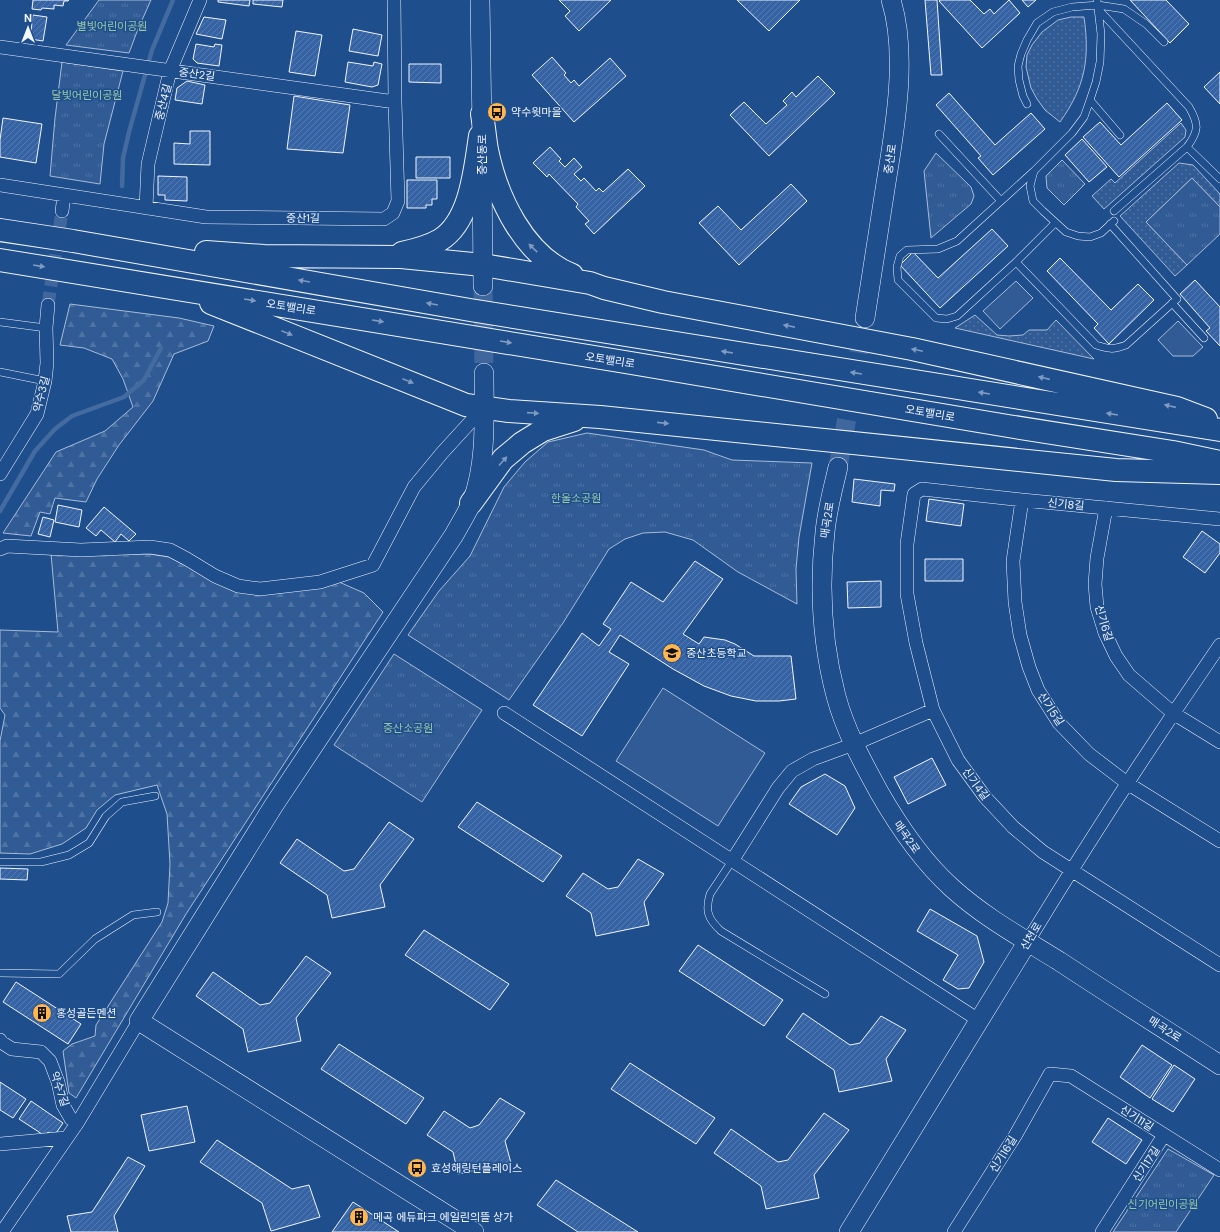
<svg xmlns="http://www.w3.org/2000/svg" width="1220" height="1232" font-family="'DM Sans','Noto Sans KR',sans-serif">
<defs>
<pattern id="grass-dots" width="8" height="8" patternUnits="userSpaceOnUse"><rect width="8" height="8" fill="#305b95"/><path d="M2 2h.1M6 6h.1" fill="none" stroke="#4e73a5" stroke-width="1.8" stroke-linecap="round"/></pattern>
<pattern id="forest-firs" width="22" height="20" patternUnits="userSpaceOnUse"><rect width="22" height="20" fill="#305b95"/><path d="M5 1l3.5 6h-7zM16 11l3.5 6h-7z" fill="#4e73a5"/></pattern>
<pattern id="park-tufts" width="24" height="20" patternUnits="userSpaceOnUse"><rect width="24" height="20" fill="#305b95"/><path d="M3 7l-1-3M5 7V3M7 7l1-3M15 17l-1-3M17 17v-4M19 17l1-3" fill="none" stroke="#4e73a5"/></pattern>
<pattern id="building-hatch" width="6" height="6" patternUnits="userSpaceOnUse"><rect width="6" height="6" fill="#3563a3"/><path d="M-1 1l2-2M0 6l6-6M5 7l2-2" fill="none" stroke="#537ab1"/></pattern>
</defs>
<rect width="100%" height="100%" fill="#1f4e8c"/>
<path fill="url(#grass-dots)" stroke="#a8bbd7" d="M1071,17H1084C1090,59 1085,87 1060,122L1045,110L1037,99L1031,88L1026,67L1027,55L1032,45L1042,32L1058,20Z
M1181,123L1186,130L1185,137L1104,209L1092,196L1111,179L1115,183Z
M1179,163L1193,165L1220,194V207L1192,178L1146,222L1187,265L1175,276L1120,216Z
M975,315L997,335L1009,336L1023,335L1029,330H1047L1056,320L1094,359L955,328Z"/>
<path fill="url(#forest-firs)" stroke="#a8bbd7" d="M70,304L179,318L214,326L208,341L174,354L153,401L119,445L97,479L86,502L55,498L50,514L40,512L31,536L3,533L56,452L105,431L133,407L123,379L112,359L84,348L60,345Z
M51,554H149L169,557L238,592L339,582L364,593L383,612L186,914L76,1098L69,1093L63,1051L72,1044L95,1036L96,1025L162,922L168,903L170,864L167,814L157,785L115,795L97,810L86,828L62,844L30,854L0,853V741L5,715L0,708V630L58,632Z"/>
<path fill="url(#park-tufts)" stroke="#a8bbd7" d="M99,0H151L138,29L129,53L66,45Z
M62,62L123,71L104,144L100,184L50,176L55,118Z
M936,153L971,187L974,196L971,204L931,238L924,171Z
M1062,160L1085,184L1064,205L1047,188L1046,176Z
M1192,178L1220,207V234L1187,265L1146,222Z
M587,433L704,450L732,460L812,463L799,537L796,569L797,604L738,572L693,540L665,532L643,533L625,539L609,549L563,623L509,700L408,635L439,591L470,556L504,487L525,462L548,442Z
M394,654L482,710L422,802L334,745Z
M1168,1149L1214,1175L1176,1232H1113Z"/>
<path fill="#305b95" stroke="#a8bbd7" d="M1016,281L1033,298L1000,329L983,311Z
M1178,321L1203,347L1193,356H1173L1158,340Z
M663,688L765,753L718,826L616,761Z"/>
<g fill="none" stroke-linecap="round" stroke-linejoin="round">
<path stroke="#446ba0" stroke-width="4.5" d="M122,186L123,158L129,132L152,50L173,0
M0,511L35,451L55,429L72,416L124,397L144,380L161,348"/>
</g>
<path fill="url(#building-hatch)" stroke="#f2f6ff" d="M33,0H69L68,1H64L63,6L54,5V9L42,8L41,10L32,9Z
M218,0H250L249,6L218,2Z
M253,0H283L282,7L253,4Z
M559,0H611L579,31L565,16L570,11Z
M737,0H800L769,31Z
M925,0H937L942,75H931Z
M940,0H970L984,14L990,9L994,14L1009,0L1020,13L982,48L939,1Z
M1022,0H1036L1028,7Z
M1130,0H1166L1189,24L1170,43Z
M33,15L47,17L43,41L30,39Z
M204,17L226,20L222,39L196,34Z
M353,29L382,35L378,56L349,51Z
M296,31L322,35L315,76L289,72Z
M196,44L214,47L215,44L222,45L219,66L197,63L193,59Z
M552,57L566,73L564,75L571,83L574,80L579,86L610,58L626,76L574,122L532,75Z
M348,62L373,66L374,62L382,64L378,85L372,87L345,82Z
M409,64H441V83L409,82Z
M1220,72V104L1204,87Z
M818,76L835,93L769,156L730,115L744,102L766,124L787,105L783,101L792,92L796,97Z
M187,81L205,85L202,104L175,100L177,88Z
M949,93L995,145L1031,113L1045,129L993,175L978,158L981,156L936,105Z
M294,96L350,105L343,153L287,149Z
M1167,103L1182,120L1119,177L1083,137L1100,122L1121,145Z
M3,118L42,124L36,163L0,157V140Z
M190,131H210V165L174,164V143L190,144Z
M1082,139L1107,167L1089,182L1065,155Z
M550,147L561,159L559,161L565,167L574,158L582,167L574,174L581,181L584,178L596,191L599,188L603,192L628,169L645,186L594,234L585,224L589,221L576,207L578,204L549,174L547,177L533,163Z
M416,157H450V178H416Z
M158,176L187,177V201L165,200V195H158Z
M407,180H437V199H432V205H426V208H407Z
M791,184L807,201L739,265L699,223L718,206L741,230Z
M992,229L1008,246L940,308L900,265L913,252L938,278Z
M1060,258L1111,310L1138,284L1154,300L1109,344L1094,328L1098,324L1047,271Z
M1195,280L1220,307V346L1206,331L1210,328L1180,294Z
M854,479L895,484L894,491L881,490L880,506L852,502Z
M929,499L964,504L961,526L926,521Z
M58,505L82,510L79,527L55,522Z
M104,507L136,534L129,541L121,534L115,542L101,530L96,536L86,528Z
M43,517L54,520L50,537L38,534Z
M1202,531L1220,544V553L1205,573L1183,557Z
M925,559H963V581H925Z
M695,561L723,579L683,634L699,644L704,637L725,640L735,644L754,656H791L796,699L779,701H756L731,696L704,686L673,669L620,635L609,652L629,664L582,736L533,705L582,633L599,646L611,629L603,624L631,582L663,602Z
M881,581V607L848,608L847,582Z
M932,758L946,785L908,804L894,777Z
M825,774L845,786L855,808L837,835L789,804L801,787Z
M477,802L562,856L543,882L458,827Z
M389,822L414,839L380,885L385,907L332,918L327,895L280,863L297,839L344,871L354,869Z
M638,859L664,874L644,902L649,925L596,936L591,913L566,896L583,873L608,889L618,887Z
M0,868L28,869L27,880L0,879Z
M930,909L977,936L984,962L969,988L958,989L943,980L958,955L917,931Z
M424,930L509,984L490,1010L405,955Z
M698,945L783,1000L764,1026L679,971Z
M306,956L331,973L296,1018L301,1041L248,1052L243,1029L196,996L213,972L260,1005L270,1003Z
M16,982L81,1024L68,1044L3,1002Z
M803,1013L850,1045L860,1043L881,1016L906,1030L886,1059L892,1081L839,1092L834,1070L786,1037Z
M339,1044L424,1098L406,1124L321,1069Z
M1142,1045L1172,1065L1150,1098L1120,1077Z
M630,1063L715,1118L696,1144L611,1089Z
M1174,1065L1195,1079L1173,1112L1152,1099Z
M0,1082L26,1099L13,1118L0,1110Z
M500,1098L525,1113L505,1141L511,1163L458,1174L453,1152L427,1135L444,1111L470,1128L479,1125Z
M31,1101L63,1123L54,1136L48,1132L45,1136L19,1119Z
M187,1106L195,1142L149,1151L141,1115Z
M824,1113L849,1130L814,1175L819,1198L766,1209L761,1186L714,1153L731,1129L778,1162L788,1160Z
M1108,1118L1142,1140L1126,1164L1092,1142Z
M217,1140L292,1189L309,1185L320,1217L271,1231L262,1203L200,1162Z
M128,1157L145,1166L114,1216L118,1232H71L67,1216L92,1212Z
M556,1180L638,1232H578L537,1205Z
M353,1202L399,1232H332Z"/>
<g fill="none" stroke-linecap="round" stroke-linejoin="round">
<path stroke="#3f679d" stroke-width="13" stroke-dasharray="13 6" stroke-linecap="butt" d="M48,305L62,211"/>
<path stroke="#3f679d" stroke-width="19" stroke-dasharray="19 10" stroke-linecap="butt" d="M483,286L484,373
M838,467L865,318"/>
<defs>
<path id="lane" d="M1097,0L1101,34L1100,62L1096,82L1090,100L1084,117L1072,133L1034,171L1030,186L1033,201L1043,211L1066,232L1078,236L1090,237L1101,233L1114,221
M1099,10L1189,107C1199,124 1199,131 1187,147L1114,211
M1090,100L1120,135
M1027,104L1023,96L1019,80L1018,66L1021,54L1027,40L1037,23L1053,12L1072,7L1098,5L1124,9L1146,24L1164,42
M939,134L1001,201
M1187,147L1220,179
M1034,171L957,241L938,249L907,250L900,256L897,267L898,280L936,318L947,319L957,316L1016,262L1055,223
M1016,262L1096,345C1108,349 1113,350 1126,345L1177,299L1110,224
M1172,303L1204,338
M0,322L46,328
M0,372L45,381
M732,861L710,894C705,911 708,919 721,931L825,994
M0,862H41L69,855L89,843L106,816L122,802L155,796
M0,973L59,974L95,939L133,915L157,912"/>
<path id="street" d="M0,47L395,102
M0,185L206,217L384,219L393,213L398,201L395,102L394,0
M146,208L148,164L170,71L200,0
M62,211L64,196
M0,474L37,414L45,381L47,363L46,328L48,305
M1022,500L1013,561L1015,602L1020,635L1029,667L1038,690L1059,723L1089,754L1127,783L1220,841
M1106,508L1097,558L1095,584L1097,607L1105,633L1116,656L1129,675L1173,713L1220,742
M1220,519L1022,500L922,489L914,494L907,544V594L916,643L933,710L958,760L985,797L1013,827L1043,852L1220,965
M0,549L7,546L81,550L150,547L170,550L187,559L215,576L238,586L260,589L320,582L373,565L414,487L442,453L484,407
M504,713L980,1021
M732,861L778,788L792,771L813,759L854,744L933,710
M1028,941C1089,841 1153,742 1220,645
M0,1040L1,1042L12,1049L41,1052L50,1061L58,1082L63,1105L71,1119L78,1122
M0,1144L66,1138
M2,1232L78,1122L139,1021
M954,1232L1015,1136L1050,1074L1071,1076L1220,1170
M1102,1232L1164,1135"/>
<path id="secondary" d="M480,0L482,129
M482,161L483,286
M865,318C872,273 879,228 886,183C895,128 908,54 891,0
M838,467C833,489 827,510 825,532C819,586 822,643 836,696C845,730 862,761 879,792C899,827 922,861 952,888C984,917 1022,938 1059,961C1112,996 1166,1030 1220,1065
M474,1232L139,1021L274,805L454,535C460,524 467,513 472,502C487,463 484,415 484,373
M849,1232L1028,941"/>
<path id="highway" d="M482,114C484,126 485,138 487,150C497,198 524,256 572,275
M0,230L73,241L470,310L1220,430
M206,252L264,256L401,257L483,265L590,283L604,288L663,302L912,349L1177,408L1206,419
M402,253C415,250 428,247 440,240C471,221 475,168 480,136
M0,260L625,362L1008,426L1173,452L1220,462
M211,303L466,405L509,411L600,417L1116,470L1220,473
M471,503L503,459L522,443L543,430L574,420"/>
</defs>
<use href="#lane" stroke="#f2f6ff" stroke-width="8"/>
<use href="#street" stroke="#f2f6ff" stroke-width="14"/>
<use href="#secondary" stroke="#f2f6ff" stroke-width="20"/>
<use href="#highway" stroke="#f2f6ff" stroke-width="24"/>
<use href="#lane" stroke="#1f4e8c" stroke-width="7"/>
<use href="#street" stroke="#1f4e8c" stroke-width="13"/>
<use href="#secondary" stroke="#1f4e8c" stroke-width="19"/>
<use href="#highway" stroke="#1f4e8c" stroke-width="22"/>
</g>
<defs><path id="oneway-solid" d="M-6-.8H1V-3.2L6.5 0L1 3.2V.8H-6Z"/></defs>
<g fill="#7e9ac0">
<use href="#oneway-solid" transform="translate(533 248) rotate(-136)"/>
<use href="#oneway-solid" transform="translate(39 266) rotate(9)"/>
<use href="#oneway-solid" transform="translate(304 281) rotate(-170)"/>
<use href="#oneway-solid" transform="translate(250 300) rotate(9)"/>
<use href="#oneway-solid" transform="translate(432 304) rotate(-170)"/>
<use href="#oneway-solid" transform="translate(378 321) rotate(9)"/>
<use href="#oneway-solid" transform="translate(789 326) rotate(-169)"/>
<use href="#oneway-solid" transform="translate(287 333) rotate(22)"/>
<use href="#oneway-solid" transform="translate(506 342) rotate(9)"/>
<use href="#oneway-solid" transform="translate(917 350) rotate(-168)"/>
<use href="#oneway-solid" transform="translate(727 352) rotate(-171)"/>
<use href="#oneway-solid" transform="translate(856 373) rotate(-171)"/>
<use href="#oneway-solid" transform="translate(1044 378) rotate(-167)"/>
<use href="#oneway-solid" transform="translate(408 381) rotate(22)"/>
<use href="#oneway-solid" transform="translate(984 393) rotate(-171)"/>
<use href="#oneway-solid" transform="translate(1170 406) rotate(-167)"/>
<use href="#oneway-solid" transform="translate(533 413) rotate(4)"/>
<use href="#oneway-solid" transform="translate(1112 414) rotate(-171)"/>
<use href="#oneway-solid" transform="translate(663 423) rotate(6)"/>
<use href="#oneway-solid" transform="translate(503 461) rotate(-48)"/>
</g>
<defs>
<symbol id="bus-disc" viewBox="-11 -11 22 22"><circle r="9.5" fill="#ffb74d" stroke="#1f4e8c"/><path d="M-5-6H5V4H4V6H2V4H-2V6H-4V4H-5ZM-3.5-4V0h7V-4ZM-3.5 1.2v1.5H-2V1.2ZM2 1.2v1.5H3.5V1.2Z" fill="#111"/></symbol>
<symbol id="school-disc" viewBox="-11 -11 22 22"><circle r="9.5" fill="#ffb74d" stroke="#1f4e8c"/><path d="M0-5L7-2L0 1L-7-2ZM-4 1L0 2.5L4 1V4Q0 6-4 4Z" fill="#111"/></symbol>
<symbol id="building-disc" viewBox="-11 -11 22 22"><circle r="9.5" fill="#ffb74d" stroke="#1f4e8c"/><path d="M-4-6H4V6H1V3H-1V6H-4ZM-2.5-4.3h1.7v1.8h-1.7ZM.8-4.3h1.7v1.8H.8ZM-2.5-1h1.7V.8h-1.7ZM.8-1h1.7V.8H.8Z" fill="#111"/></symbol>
</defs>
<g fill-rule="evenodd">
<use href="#bus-disc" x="486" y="101" width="22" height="22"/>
<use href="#school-disc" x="661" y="642" width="22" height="22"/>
<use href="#building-disc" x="31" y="1002" width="22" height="22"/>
<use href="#bus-disc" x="406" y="1157" width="22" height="22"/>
<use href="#building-disc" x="348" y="1206" width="22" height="22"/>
</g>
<g text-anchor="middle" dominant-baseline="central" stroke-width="3" stroke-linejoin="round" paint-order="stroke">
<g font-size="11" fill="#97c8a6" stroke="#1f4e8c">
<text x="112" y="26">별빛어린이공원</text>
<text x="87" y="95">달빛어린이공원</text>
<text x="576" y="498">한울소공원</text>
<text x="408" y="728">중산소공원</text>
<text x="1163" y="1204">신기어린이공원</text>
</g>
<g font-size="11" fill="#f2f6ff" stroke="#1f4e8c">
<text transform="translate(197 74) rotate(8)">중산2길</text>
<text transform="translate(163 102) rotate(-76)">중산4길</text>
<text transform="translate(482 155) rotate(-90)">중산동로</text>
<text transform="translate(890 159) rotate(-82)">중산로</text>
<text transform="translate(303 218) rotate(1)">중산1길</text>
<text transform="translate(291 307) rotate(9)">오토밸리로</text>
<text transform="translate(610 360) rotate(9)">오토밸리로</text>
<text transform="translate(41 394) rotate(-76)">약수3길</text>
<text transform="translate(930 413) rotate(10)">오토밸리로</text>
<text transform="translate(1066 504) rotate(5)">신기8길</text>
<text transform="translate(827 520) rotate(-81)">매곡2로</text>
<text transform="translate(1104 623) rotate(73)">신기6길</text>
<text transform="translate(1051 709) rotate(56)">신기5길</text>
<text transform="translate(976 784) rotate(53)">신기4길</text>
<text transform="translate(907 837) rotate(55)">매곡2로</text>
<text transform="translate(1031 936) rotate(-59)">신천로</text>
<text transform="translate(1165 1029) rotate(33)">매곡2로</text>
<text transform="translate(60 1089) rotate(72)">약수7길</text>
<text transform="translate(1137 1118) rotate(33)">신기11길</text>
<text transform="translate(1003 1154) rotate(-58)">신기16길</text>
<text transform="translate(1146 1164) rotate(-57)">신기17길</text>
</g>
<g font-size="11" fill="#f2f6ff" stroke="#1f4e8c" text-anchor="start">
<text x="511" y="112">약수윗마을</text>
<text x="686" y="653">중산초등학교</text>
<text x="56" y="1013">홍성골든멘션</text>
<text x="431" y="1168">효성해링턴플레이스</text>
<text x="373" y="1217">메곡 에듀파크 에일린의뜰 상가</text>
</g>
</g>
<g transform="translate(28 28)" stroke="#1f4e8c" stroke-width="3" paint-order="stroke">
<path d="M0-3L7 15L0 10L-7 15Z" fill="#f2f6ff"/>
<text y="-6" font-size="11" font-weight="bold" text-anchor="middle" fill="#f2f6ff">N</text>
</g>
</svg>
